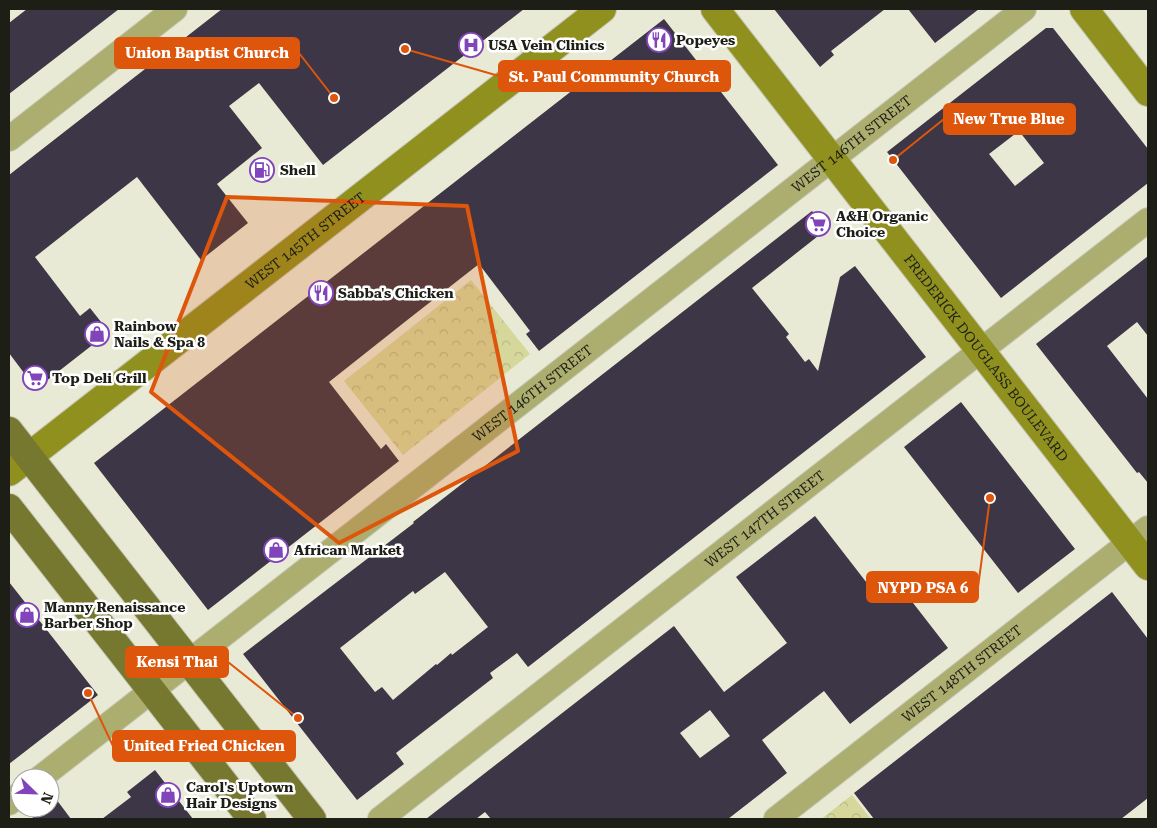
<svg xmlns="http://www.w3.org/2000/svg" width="1157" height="828" font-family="'Roboto Serif',serif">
<defs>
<pattern id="park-crowns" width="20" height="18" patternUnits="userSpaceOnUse" patternTransform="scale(1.25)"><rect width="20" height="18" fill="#d6d89b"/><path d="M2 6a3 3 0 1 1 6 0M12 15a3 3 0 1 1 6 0" fill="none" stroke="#b7b985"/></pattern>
</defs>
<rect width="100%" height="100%" fill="#e9ead5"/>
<path fill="url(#park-crowns)" d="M471,280L530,354L403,455L344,381Z
M852,795L871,819H821Z"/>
<path fill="#3d3646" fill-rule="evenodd" d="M27,9H119L9,94V23Z
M222,9H524L323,165L259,83L229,106L262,148L217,184L248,223L201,260L137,177L87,216L35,257L80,316L90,308L109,332L36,389L9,353V175Z
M774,9H885L831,51L834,55L820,67Z
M908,9H979L935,43Z
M664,19L778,165L539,351L526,334L530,331L479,264L406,321L329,382L381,449L386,444L399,461L208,610L94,463Z
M1046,28H1053L1148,149V183L1001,298L887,152ZM1019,131L1044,163L1015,186L989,154Z
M812,211L827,229L752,288L789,334L786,337L805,362L809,359L818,371L840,277L855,266L926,357L528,667L517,653L490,673L493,678L396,753L404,764L357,800L243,654L414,523L413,522ZM445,572L488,627L452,655L451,653L437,665L436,664L393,700L382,687L375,692L340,648L413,591L415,594Z
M1148,256V336L1137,322L1107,346L1148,399V483L1139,472L1137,473L1036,344Z
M961,402L1075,549L1018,593L904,447Z
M815,516L877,596L896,581L948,648L850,724L824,691L762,740L787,773L728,819H491L485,812L476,819H426L674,626L724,692L787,643L736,577ZM710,710L730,736L700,758L680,733Z
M9,582L98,695L9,764Z
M1112,592L1148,639V798L1121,819H874L854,793Z
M155,770L193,819H102L131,797L127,792Z
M56,799L71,819H31L45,808H50V804Z"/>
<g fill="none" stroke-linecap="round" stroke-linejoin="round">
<defs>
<g id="street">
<path d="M9,139L175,9"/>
<path id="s1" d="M40,778L1024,9"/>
<path d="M9,803L20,794"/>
<path id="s2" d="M380,819L1148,220"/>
<path id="s3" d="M776,819L1148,528"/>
</g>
<g id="secondary">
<path id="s4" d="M715,9L1148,566"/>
<path d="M1084,9L1148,92"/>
<path id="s5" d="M9,472L602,9"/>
</g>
<path id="primary" d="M9,431L312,819
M9,508L252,819"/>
</defs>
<use href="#street" stroke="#c4c5b3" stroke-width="26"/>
<use href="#secondary" stroke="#c4c5b3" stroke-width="30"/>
<use href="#primary" stroke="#c4c5b3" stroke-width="30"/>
<use href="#street" stroke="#abae6e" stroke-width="24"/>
<use href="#secondary" stroke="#8f901e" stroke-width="28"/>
<use href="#primary" stroke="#77782f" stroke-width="28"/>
</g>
<path fill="#de560c" fill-opacity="0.2" stroke="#de560c" stroke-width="4" stroke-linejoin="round" d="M227,197L467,206L518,451L339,543L151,392Z"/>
<defs>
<symbol id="restaurant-ring" viewBox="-11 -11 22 22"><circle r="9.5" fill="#fff" stroke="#8244ba" stroke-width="1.5"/><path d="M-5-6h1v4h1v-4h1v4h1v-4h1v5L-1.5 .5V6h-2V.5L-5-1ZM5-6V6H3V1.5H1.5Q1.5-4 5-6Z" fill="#8244ba"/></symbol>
<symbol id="hospital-ring" viewBox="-11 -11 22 22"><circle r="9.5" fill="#fff" stroke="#8244ba" stroke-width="1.5"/><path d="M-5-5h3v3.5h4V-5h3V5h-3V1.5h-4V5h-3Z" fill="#8244ba"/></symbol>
<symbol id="fuel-ring" viewBox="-11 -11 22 22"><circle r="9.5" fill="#fff" stroke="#8244ba" stroke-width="1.5"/><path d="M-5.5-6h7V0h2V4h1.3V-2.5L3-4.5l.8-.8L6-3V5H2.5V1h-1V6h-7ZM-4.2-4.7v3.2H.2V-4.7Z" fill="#8244ba"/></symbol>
<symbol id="supermarket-ring" viewBox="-11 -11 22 22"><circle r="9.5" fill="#fff" stroke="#8244ba" stroke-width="1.5"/><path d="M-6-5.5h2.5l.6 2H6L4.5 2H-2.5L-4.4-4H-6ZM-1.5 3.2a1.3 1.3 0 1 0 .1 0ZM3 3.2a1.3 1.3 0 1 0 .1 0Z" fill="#8244ba"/></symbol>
<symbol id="shop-ring" viewBox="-11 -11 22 22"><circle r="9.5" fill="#fff" stroke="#8244ba" stroke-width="1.5"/><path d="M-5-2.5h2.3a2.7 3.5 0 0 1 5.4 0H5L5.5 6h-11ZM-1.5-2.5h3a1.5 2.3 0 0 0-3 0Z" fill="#8244ba"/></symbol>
</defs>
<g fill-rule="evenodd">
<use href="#restaurant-ring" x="645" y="26" width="28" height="28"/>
<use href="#hospital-ring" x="457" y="31" width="28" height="28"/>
<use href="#fuel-ring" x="248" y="156" width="28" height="28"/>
<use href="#supermarket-ring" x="804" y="210" width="28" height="28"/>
<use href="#restaurant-ring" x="307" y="279" width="28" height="28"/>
<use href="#shop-ring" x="83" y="320" width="28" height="28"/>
<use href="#supermarket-ring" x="21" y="364" width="28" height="28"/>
<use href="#shop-ring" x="262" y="536" width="28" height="28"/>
<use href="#shop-ring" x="13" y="601" width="28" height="28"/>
<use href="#shop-ring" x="154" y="781" width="28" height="28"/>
</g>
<g text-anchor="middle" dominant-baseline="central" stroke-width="5" stroke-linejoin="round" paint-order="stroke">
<g font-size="14" font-weight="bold" fill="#1d1e16" stroke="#fff" text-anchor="start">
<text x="676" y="40">Popeyes</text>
<text x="488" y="45">USA Vein Clinics</text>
<text x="280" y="170">Shell</text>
<text x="836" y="216">A&amp;H Organic<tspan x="836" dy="16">Choice</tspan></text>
<text x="338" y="293">Sabba's Chicken</text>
<text x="114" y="326">Rainbow<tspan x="114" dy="16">Nails &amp; Spa 8</tspan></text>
<text x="52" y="378">Top Deli Grill</text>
<text x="294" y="550">African Market</text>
<text x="44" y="607">Manny Renaissance<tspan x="44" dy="16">Barber Shop</tspan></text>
<text x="186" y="787">Carol's Uptown<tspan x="186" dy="16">Hair Designs</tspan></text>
</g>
<g font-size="14" fill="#1d1e16" stroke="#fff">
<text stroke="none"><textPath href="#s1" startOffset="1030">WEST 146TH STREET</textPath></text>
<text stroke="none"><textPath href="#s5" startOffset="376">WEST 145TH STREET</textPath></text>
<text stroke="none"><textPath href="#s4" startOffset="442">FREDERICK DOUGLASS BOULEVARD</textPath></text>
<text stroke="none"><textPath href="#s1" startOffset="625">WEST 146TH STREET</textPath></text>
<text stroke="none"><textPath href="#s2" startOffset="488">WEST 147TH STREET</textPath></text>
<text stroke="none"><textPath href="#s3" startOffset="236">WEST 148TH STREET</textPath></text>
</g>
</g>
<path fill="none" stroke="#de560c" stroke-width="2" d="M334 98L299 53M405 49L499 76M893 160L944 119M990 498L978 587M298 718L228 662M88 693L113 746"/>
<g fill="#de560c" stroke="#fff" stroke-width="2">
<circle cx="334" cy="98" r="5"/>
<circle cx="405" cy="49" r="5"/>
<circle cx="893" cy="160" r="5"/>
<circle cx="990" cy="498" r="5"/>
<circle cx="298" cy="718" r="5"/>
<circle cx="88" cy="693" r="5"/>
</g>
<g fill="#de560c" stroke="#de560c" stroke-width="2">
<rect x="115" y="38" width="184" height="30" rx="5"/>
<rect x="499" y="61" width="231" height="30" rx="5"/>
<rect x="944" y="104" width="131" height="30" rx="5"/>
<rect x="867" y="572" width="111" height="30" rx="5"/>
<rect x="126" y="647" width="102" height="30" rx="5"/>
<rect x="113" y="731" width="182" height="30" rx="5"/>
</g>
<g font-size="15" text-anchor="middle" font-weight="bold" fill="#fff">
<text x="207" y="58">Union Baptist Church</text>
<text x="614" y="82">St. Paul Community Church</text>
<text x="1009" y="124">New True Blue</text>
<text x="923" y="593">NYPD PSA 6</text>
<text x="177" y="667">Kensi Thai</text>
<text x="204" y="751">United Fried Chicken</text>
</g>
<rect width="1157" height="828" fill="none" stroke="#1d1e16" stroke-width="20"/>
<g transform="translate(35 793) rotate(113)"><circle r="24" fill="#ffffff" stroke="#a5a5a2"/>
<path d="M0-4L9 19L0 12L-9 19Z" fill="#8244ba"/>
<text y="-8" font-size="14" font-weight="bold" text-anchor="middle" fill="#1d1e16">N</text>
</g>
</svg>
